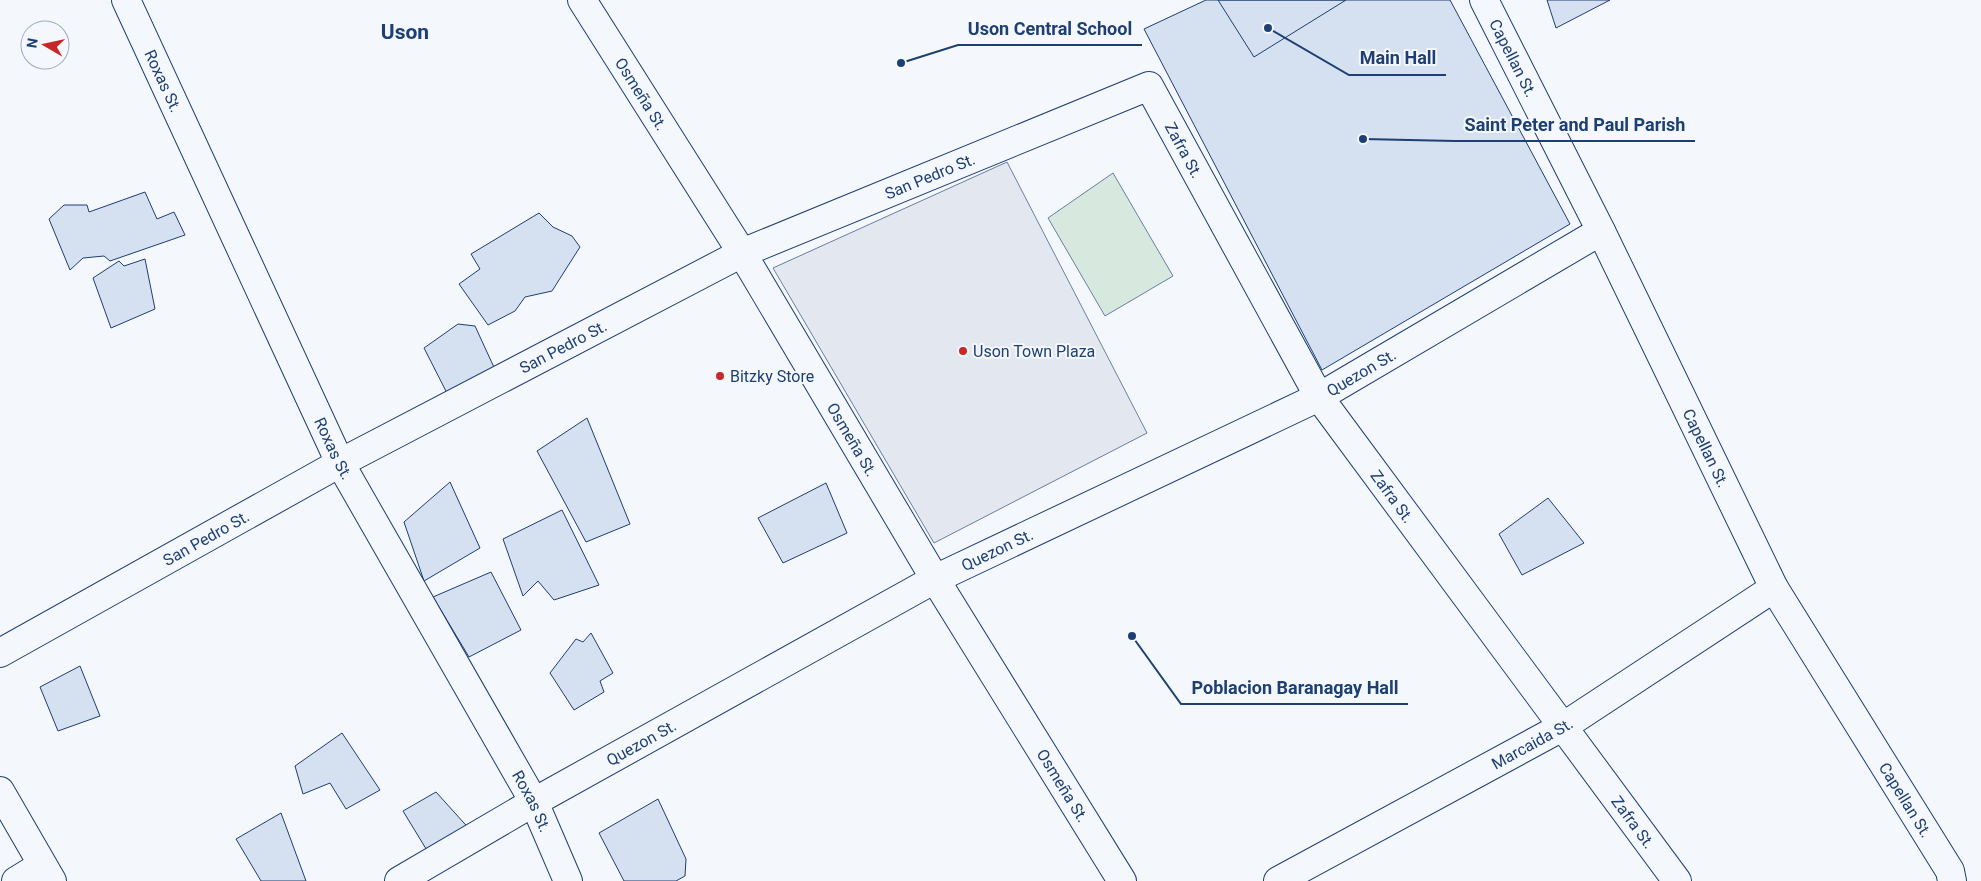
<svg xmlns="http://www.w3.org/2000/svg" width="1981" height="881" font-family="Roboto,sans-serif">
<rect width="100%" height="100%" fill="#f4f7fb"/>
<path fill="#d7e8df" stroke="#687fa3" d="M1113,173L1173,276L1105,316L1048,218Z"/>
<path fill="#e3e8f0" stroke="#687fa3" d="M1007,162L1147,433L934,543L773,268Z"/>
<path fill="#d5e0f0" stroke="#1d3f73" d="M1206,0H1450L1570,224L1322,370L1144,29Z
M1218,0H1346L1254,57Z
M1547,0H1610L1556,28Z
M145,192L157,219L174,212L185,235L110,261L104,256L83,258L70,270L49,219L64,205H87L89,212Z
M539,213L553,227L572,236L580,247L552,291L525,297L515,311L488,325L459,284L480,269L471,254Z
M145,259L155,309L111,328L93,278L119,261L124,266Z
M458,324L475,326L498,376L450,399L424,348Z
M587,418L630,524L586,542L537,451Z
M450,482L480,548L424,581L404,522Z
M826,483L847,533L783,563L758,518Z
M1548,498L1584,543L1522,575L1499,534Z
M562,510L599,585L554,600L538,581L523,596L503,539Z
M491,572L521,630L469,657L433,597Z
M591,633L613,673L600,681L604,692L574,710L550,673L576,639L583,642Z
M80,666L100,716L58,731L40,687Z
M342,733L380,790L346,809L330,783L303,794L295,766Z
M436,792L473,833L431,857L403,811Z
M658,799L686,859L685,876L676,881H624L599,833Z
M281,813L306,881H261L236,839Z"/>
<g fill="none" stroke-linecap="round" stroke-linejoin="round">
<defs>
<g id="street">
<path id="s1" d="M126,0L340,463L534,802L568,881"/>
<path id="s2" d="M582,0L742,253L935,579L1122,881"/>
<path id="s3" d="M1484,0L1601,231L1774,588L1950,871L1952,881"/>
<path id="s4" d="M0,653L340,463L742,253L1149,86L1319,397L1677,881"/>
<path d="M0,791L52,881"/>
<path d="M16,881L42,865"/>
<path id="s5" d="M399,881L534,802L935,579L1319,397L1601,231"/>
<path id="s6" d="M1278,881L1564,726L1774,588"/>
</g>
</defs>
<use href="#street" stroke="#1d3f73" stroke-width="30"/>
<use href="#street" stroke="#f4f7fb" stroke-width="28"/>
</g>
<g fill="#c62828" stroke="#f4f7fb" stroke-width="2">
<circle cx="963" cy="351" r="5"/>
<circle cx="720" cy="376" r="5"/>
</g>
<g text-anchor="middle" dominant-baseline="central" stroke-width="4" stroke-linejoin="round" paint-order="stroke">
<g font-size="16" fill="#1d3f73" stroke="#f4f7fb">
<text stroke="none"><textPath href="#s3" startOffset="65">Capellan St.</textPath></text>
<text stroke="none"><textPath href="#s1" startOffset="89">Roxas St.</textPath></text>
<text stroke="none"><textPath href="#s2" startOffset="111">Osmeña St.</textPath></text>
<text stroke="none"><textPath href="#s4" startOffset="1356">Zafra St.</textPath></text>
<text stroke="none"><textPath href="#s4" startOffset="1046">San Pedro St.</textPath></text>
<text stroke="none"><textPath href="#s4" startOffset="641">San Pedro St.</textPath></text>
<text stroke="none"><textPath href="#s5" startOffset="1089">Quezon St.</textPath></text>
<text stroke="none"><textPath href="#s2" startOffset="516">Osmeña St.</textPath></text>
<text stroke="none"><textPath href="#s3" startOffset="500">Capellan St.</textPath></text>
<text stroke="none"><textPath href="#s1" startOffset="494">Roxas St.</textPath></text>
<text stroke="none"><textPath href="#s4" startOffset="1761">Zafra St.</textPath></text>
<text stroke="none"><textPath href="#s4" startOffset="236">San Pedro St.</textPath></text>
<text stroke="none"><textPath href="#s5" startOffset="684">Quezon St.</textPath></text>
<text stroke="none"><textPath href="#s6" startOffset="289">Marcaida St.</textPath></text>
<text stroke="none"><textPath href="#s5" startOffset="279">Quezon St.</textPath></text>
<text stroke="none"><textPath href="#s2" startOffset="921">Osmeña St.</textPath></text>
<text stroke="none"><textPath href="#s3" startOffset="905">Capellan St.</textPath></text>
<text stroke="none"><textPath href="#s1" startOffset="899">Roxas St.</textPath></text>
<text stroke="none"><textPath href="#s4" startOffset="2166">Zafra St.</textPath></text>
</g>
<g font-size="16" fill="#1d3f73" stroke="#f4f7fb" text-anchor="start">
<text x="973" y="351">Uson Town Plaza</text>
<text x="730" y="376">Bitzky Store</text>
</g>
<g font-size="21" font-weight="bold" fill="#1d3f73" stroke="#f4f7fb">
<text x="405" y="32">Uson</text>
</g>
</g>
<path fill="none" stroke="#1d3f73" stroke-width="2" d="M901 63L958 45H1142M1268 28L1349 75H1446M1363 139L1455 141H1695M1132 636L1181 704H1408"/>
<g fill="#1d3f73" stroke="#f4f7fb" stroke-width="2">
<circle cx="901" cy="63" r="5"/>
<circle cx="1268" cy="28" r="5"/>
<circle cx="1363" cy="139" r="5"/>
<circle cx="1132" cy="636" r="5"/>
</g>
<g font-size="18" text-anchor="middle" font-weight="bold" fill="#1d3f73" stroke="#f4f7fb" stroke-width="4" stroke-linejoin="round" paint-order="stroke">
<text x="1050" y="35">Uson Central School</text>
<text x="1398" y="64">Main Hall</text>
<text x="1575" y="131">Saint Peter and Paul Parish</text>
<text x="1295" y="694">Poblacion Baranagay Hall</text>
</g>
<g transform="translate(45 45) rotate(279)"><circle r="24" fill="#f4f7fb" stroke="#9eadc5"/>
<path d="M0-4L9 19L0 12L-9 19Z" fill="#c62828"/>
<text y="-8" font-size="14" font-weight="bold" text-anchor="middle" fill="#1d3f73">N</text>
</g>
</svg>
